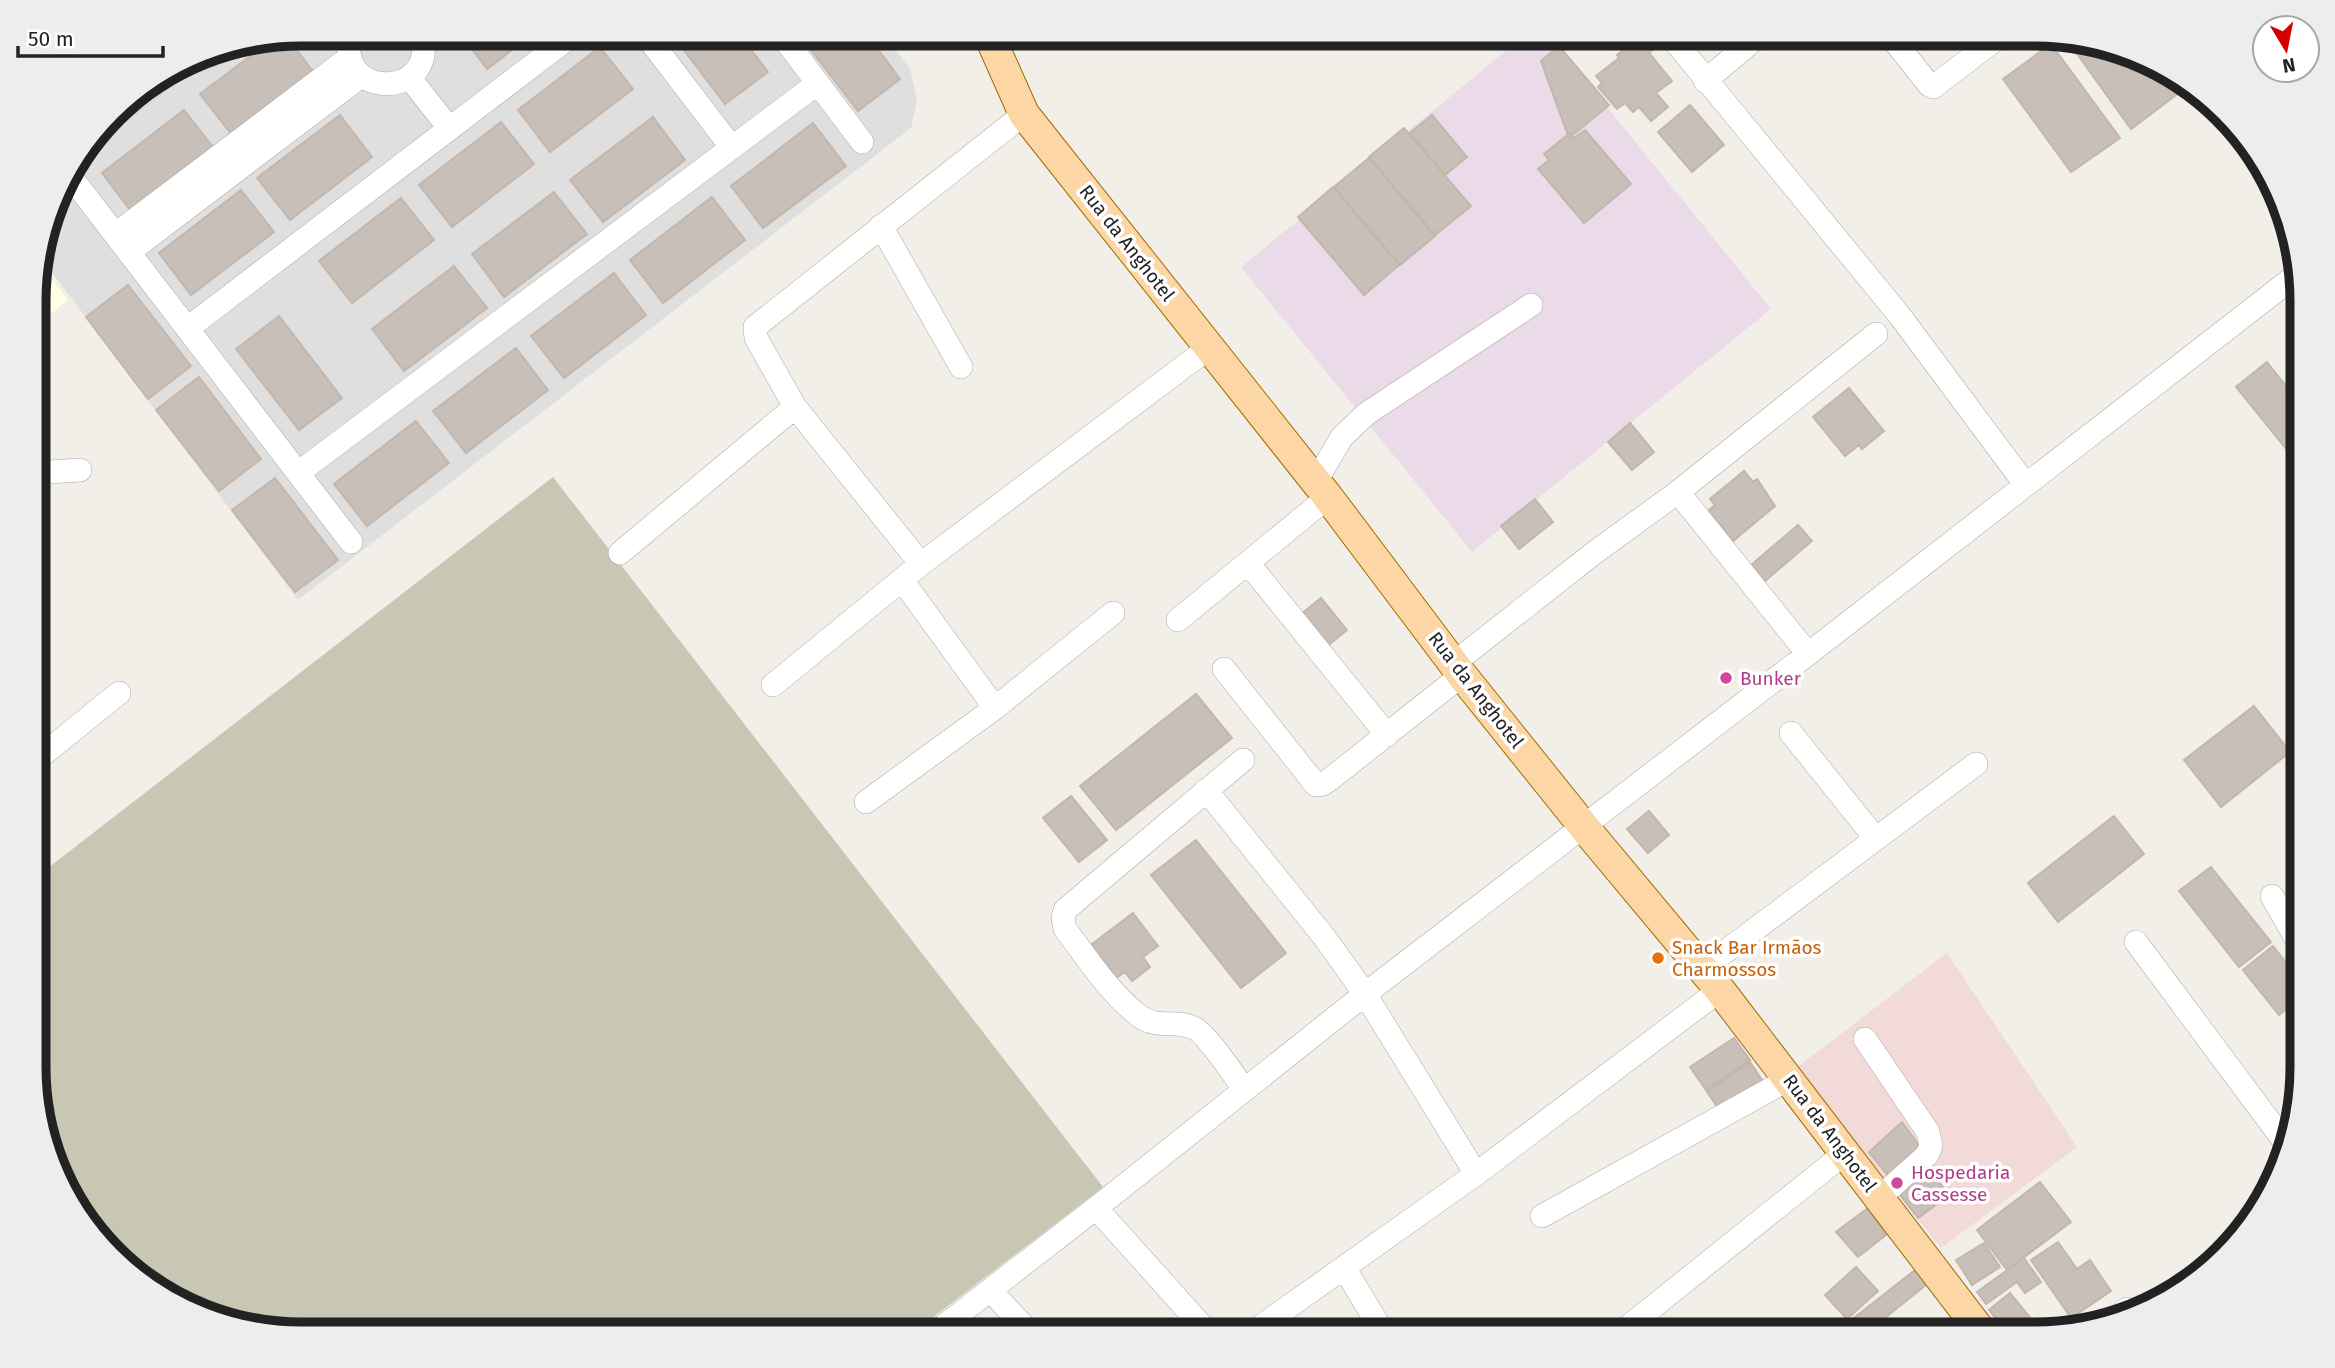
<svg xmlns="http://www.w3.org/2000/svg" width="2335" height="1368" font-family="'Fira Sans',sans-serif">
<rect width="100%" height="100%" fill="#f2efe9"/>
<path fill="#e0dfdf" d="M301,33H883L910,69L917,100L911,128L298,600L39,255L61,182L124,100L199,53Z"/>
<path fill="#f2dad9" d="M1947,953L2077,1147L1941,1248L1796,1068Z"/>
<path fill="#ebdbe8" d="M1528,33H1547L1771,309L1472,552L1241,267Z"/>
<path fill="#ffffe5" d="M37,260L68,300L35,327V266Z"/>
<path fill="#c7c7b4" d="M553,477L1103,1187L910,1335H300L231,1326L167,1299L78,1215L35,1102V878Z"/>
<path fill="#c7bfb8" stroke="#c4b6ab" stroke-width="2" d="M460,33H534L487,69Z
M671,33H738L768,72L725,104Z
M798,33H866L900,79L858,111Z
M1643,34L1655,48L1649,53L1672,81L1656,93L1668,107L1651,121L1639,107L1633,112L1625,103L1617,109L1598,87L1602,83L1596,76L1619,58L1617,55Z
M286,36L315,74L233,136L200,94L273,39Z
M2065,37L2104,42L2168,69L2187,87L2131,129Z
M2051,44L2120,138L2071,172L2003,79Z
M1559,46L1609,105L1569,138L1541,61Z
M600,47L633,89L550,152L518,110Z
M1690,105L1724,145L1692,172L1658,132Z
M184,110L217,152L134,215L102,173Z
M340,115L372,157L290,220L257,178Z
M1432,115L1467,157L1445,175L1410,133Z
M653,117L685,160L603,222L570,180Z
M501,122L534,164L452,227L419,185Z
M813,123L846,166L763,228L731,186Z
M1404,128L1471,206L1435,235L1369,157Z
M1585,130L1631,184L1584,223L1538,169L1549,160L1544,154L1570,133L1574,138Z
M1369,158L1435,236L1400,265L1334,187Z
M1333,187L1399,265L1364,295L1298,217Z
M241,190L274,232L191,295L159,253Z
M554,192L587,234L504,297L472,254Z
M712,197L745,240L663,303L630,260Z
M401,198L434,240L352,303L319,261Z
M454,266L487,308L404,371L372,329Z
M614,273L646,315L564,378L531,336Z
M128,285L191,366L148,399L86,317Z
M279,316L342,398L299,430L236,349Z
M516,348L548,390L466,453L433,411Z
M2267,362L2301,405V449L2292,456L2236,387Z
M199,377L261,459L219,491L156,410Z
M1849,388L1884,431L1862,449L1859,445L1845,456L1813,417Z
M416,421L449,463L367,526L334,484Z
M1630,423L1654,452L1632,470L1608,442Z
M1744,471L1753,482L1757,479L1775,506L1733,541L1708,511L1715,505L1710,499Z
M275,478L338,560L295,592L232,510Z
M1535,499L1553,522L1519,549L1501,526Z
M1798,525L1812,541L1765,581L1751,565Z
M1321,598L1347,630L1326,647L1300,615Z
M1196,694L1232,738L1116,830L1080,786Z
M2254,706L2290,752L2221,807L2184,760Z
M1071,796L1107,840L1079,862L1043,818Z
M1649,811L1669,835L1648,853L1627,829Z
M2114,816L2144,854L2058,922L2028,883Z
M1196,840L1286,953L1241,988L1151,875Z
M2211,867L2271,942L2239,967L2179,891Z
M1133,913L1158,946L1143,957L1150,967L1132,981L1125,972L1112,981L1087,948Z
M2273,946L2301,982V997L2279,1015L2243,970Z
M1734,1038L1750,1060L1706,1090L1690,1067Z
M1750,1062L1766,1086L1723,1115L1707,1092Z
M1902,1122L1920,1147L1889,1177L1869,1152Z
M1928,1167L1949,1195L1918,1218L1897,1191Z
M2040,1182L2071,1222L2007,1270L1977,1230Z
M1868,1208L1886,1235L1858,1257L1836,1232Z
M2058,1242L2077,1269L2090,1260L2111,1291L2071,1318L2031,1260Z
M1984,1243L2000,1267L1972,1285L1956,1260Z
M2024,1258L2041,1282L2025,1293L2017,1282L1986,1304L1977,1292Z
M1856,1267L1878,1291L1847,1319L1825,1295Z
M1915,1270L1927,1284L1886,1317L1899,1334H1868L1854,1318Z
M2010,1293L2036,1325L2024,1334H2008L1989,1310Z
M1950,1319L1962,1334H1930Z"/>
<g fill="none" stroke-linecap="round" stroke-linejoin="round">
<defs>
<path id="minor" d="M352,33C329,98 441,103 421,33
M780,33L862,142
M1668,33L1900,316L2025,484
M1888,33L1929,85L1933,87L2004,33
M652,43L732,148
M409,77L449,128
M1705,81L1762,33
M111,117L180,65
M68,173L351,542
M881,226L961,367
M116,234L350,57
M129,252L361,76
M188,328L575,33
M35,473L80,470
M298,473L818,83
M1316,481L1342,437L1366,414L1531,305
M1678,492L1808,654
M620,553L795,407
M1248,563L1387,735
M921,564L795,407L756,338L755,327L1024,114
M902,580L995,708
M1178,620L1328,497
M1454,663L1594,553L1678,492L1876,334
M1224,669L1316,785L1323,784L1329,780L1462,675
M773,685L921,564L1210,347
M1791,733L1876,839
M1243,760L1065,910L1063,918L1065,929C1088,959 1108,991 1138,1015C1157,1030 1175,1019 1194,1028C1206,1033 1235,1077 1245,1090
M35,761L119,693
M1206,790L1325,938L1365,994L1476,1174
M866,802L995,708L1113,613
M2272,896L2301,947
M2136,942L2284,1141
M1702,969L1976,764
M1865,1039L1928,1132L1931,1146L1927,1155L1879,1198
M1096,1208L1209,1334
M1542,1216L1789,1079
M1345,1269L1384,1334
M990,1290L1032,1335
M2122,1313L2127,1309L2128,1311
M1250,1334L1476,1174L1720,990
M1619,1334L1845,1153
M932,1335L1096,1208L1365,994L1808,654L2299,273"/>
<path id="major" d="M988,33L1024,114L1328,497L1462,675L1584,827L1720,990L1983,1334"/>
</defs>
<use href="#minor" stroke="#a9a9a9" stroke-width="24"/>
<use href="#major" stroke="#a06b00" stroke-width="32"/>
<use href="#minor" stroke="#fff" stroke-width="23"/>
<use href="#major" stroke="#fcd6a4" stroke-width="30"/>
</g>
<g fill="#d1479c" stroke="#fff" stroke-width="2.5">
<circle cx="1726" cy="678" r="7"/>
<circle cx="1897" cy="1183" r="7"/>
</g>
<circle fill="#e8710a" stroke="#fff" stroke-width="2.5" cx="1658" cy="958" r="7"/>
<g text-anchor="middle" dominant-baseline="central" stroke-width="7" stroke-linejoin="round" paint-order="stroke">
<g font-size="19" fill="#222" stroke="#fff">
<text transform="translate(1127 243) rotate(52)">Rua da Anghotel</text>
<text transform="translate(1476 690) rotate(52)">Rua da Anghotel</text>
<text transform="translate(1830 1133) rotate(53)">Rua da Anghotel</text>
</g>
<g font-size="19" fill="#b23c85" stroke="#fff" text-anchor="start">
<text x="1740" y="678">Bunker</text>
<text x="1911" y="1172">Hospedaria<tspan x="1911" dy="22">Cassesse</tspan></text>
</g>
<g font-size="19" fill="#c56008" stroke="#fff" text-anchor="start">
<text x="1672" y="947">Snack Bar Irmãos<tspan x="1672" dy="22">Charmossos</tspan></text>
</g>
</g>
<path d="M0 0H2335V1368H0ZM301 46H2035A255 255 0 0 1 2290 301V1067A255 255 0 0 1 2035 1322H301A255 255 0 0 1 46 1067V301A255 255 0 0 1 301 46Z" fill="#ededed" fill-rule="evenodd"/>
<path fill="none" stroke="#222" stroke-width="9" d="M301 46H2035A255 255 0 0 1 2290 301V1067A255 255 0 0 1 2035 1322H301A255 255 0 0 1 46 1067V301A255 255 0 0 1 301 46Z"/>
<g transform="translate(2286 49) rotate(170)"><circle r="33" fill="#ffffff" stroke="#a7a7a7" stroke-width="2"/>
<path d="M0-5L12 26L0 18L-12 26Z" fill="#d40000"/>
<text y="-10" font-size="19" font-weight="bold" text-anchor="middle" fill="#222222">N</text>
</g>
<path d="M18 46v10h145v-10" fill="none" stroke="#222222" stroke-width="3.5"/>
<text x="28" y="46" font-size="21" fill="#222222" stroke="#ffffff" stroke-width="5" paint-order="stroke">50 m</text>
</svg>
